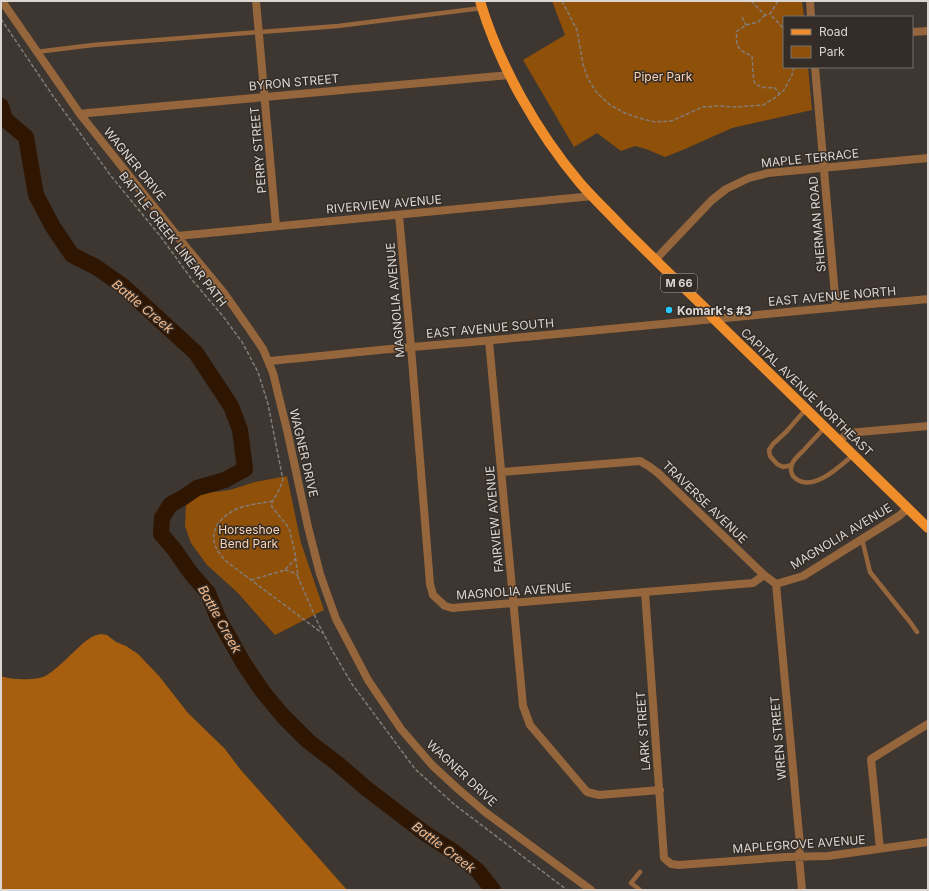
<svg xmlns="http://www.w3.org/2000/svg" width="929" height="891" font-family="Inter,sans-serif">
<rect width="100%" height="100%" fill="#3e3630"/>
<path fill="#8f5009" d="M552,1H802L804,17H784V67H808L812,110L732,128L685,149L665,157L646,149L635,146L621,151L597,133L574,147L523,60L565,35Z
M287,476L301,543L324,610L275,635L238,593L207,565L191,543L185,526L186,504L192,495L230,490L255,482Z"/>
<path fill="#a75e0f" d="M101,634L107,635L116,642L126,646L138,654L159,676L188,713L225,749L240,769L347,890H1V676C11,680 38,681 47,675C58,668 68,657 78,648C84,642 92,635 101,634Z"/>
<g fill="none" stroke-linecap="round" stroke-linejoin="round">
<path stroke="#2e1602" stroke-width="16" d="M1,106L5,119L26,137L36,195L53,227L72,255L96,267L123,286L196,353L231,406L240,430L245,469L225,480L197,488L184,497L170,505L162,518L161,534L174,549L190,572L208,593L218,618L244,664L263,692L283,716L308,741L338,764L367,789L426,834L454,852L478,871L493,890"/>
<path stroke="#837c77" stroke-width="1.5" stroke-dasharray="4 2" stroke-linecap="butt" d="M562,1L577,30L583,64L588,79L597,93L610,105L625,113L639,118L655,122L671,121L703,107L719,106L734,107L763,105L776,97L784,90L792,75L794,67
M751,1L765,15L770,14
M778,1L770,14L784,29
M765,15L758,22L746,25L737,31C735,47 738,50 752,56C753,65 752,74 755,84C761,87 766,89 774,87L780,94
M742,17L746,25
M1,19L53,96L111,176L161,237L193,281L222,315L242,342L258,372L268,404L283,480L278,492L271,504L272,507L289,528L295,553L298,577L317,621L332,650L352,684L415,769L455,805L567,890
M273,501C263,503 252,504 242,507C221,514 204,533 220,554C223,558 227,562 231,565L322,633
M285,570L292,572L298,576
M251,580L285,570L295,559"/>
<path stroke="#95653c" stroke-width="4.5" d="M36,52L93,45L338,26L482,8
M825,427C818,435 811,442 804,450C800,454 794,459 792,464C790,469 791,475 795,478C813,493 840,466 853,455
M792,465L783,467L777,464L770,456L769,450L773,444L787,431L806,409
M862,539L870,572L910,622L917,632
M640,872L631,883L640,890"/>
<path stroke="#95653c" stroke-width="8" d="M2,1L80,114L186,247L224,293L250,330L263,349L273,373L287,430L308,527L320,574L336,619L368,680L401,729L432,765L458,789L485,812L591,890
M256,1L276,226
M810,1L811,17
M912,32L928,31
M815,67L836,307
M80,114L88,113L510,75
M399,215L411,347L430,584L433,595L445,606L452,608L645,592L753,583L764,575L776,584L803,576L899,516L908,508
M177,236L593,196
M655,260L712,200L726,189L749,178L768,173L928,158
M489,341L523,706L530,725L587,792L599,795L660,790
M269,361C316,357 364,351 411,347C584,333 756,314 928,299
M839,441L848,433L928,426
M502,472L640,461L650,467L658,473L764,575
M776,584L800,845L799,857L802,890
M645,592L664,858L671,864L679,865L786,857L828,856L928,842
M880,849L871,759L928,724"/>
<path stroke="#ef8d2b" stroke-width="10" d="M480,1C499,65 537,132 580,183C593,198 608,212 622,227C650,255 678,282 707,310L714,319L928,528"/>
</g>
<circle fill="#26c9fe" stroke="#342c26" stroke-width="1.5" cx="669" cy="310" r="4"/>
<g text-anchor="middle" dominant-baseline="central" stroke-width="3" stroke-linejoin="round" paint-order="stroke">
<rect fill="#342c26" stroke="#a9a39e" stroke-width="1" x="661" y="274" width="36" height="18" rx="3"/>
<g font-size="11" font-weight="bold" fill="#dbd6d2">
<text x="679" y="283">M 66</text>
</g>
<g font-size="12" fill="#fcd3b3" stroke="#342c26">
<text x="663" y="76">Piper Park</text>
<text x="249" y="529">Horseshoe<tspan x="249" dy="14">Bend Park</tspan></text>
</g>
<g font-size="12" fill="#dbd6d2" stroke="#342c26">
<text transform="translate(294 82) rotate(-5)">BYRON STREET</text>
<text transform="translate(258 150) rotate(-95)">PERRY STREET</text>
<text transform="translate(810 158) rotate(-6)">MAPLE TERRACE</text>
<text transform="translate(135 164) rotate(51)">WAGNER DRIVE</text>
<text transform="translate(384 204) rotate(-5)">RIVERVIEW AVENUE</text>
<text transform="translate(817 224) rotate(-95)">SHERMAN ROAD</text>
<text transform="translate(173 239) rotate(52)">BATTLE CREEK LINEAR PATH</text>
<text transform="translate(832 296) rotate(-5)">EAST AVENUE NORTH</text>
<text transform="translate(395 300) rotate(-95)">MAGNOLIA AVENUE</text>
<text transform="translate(490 328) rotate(-5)">EAST AVENUE SOUTH</text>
<text transform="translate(807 392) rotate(44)">CAPITAL AVENUE NORTHEAST</text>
<text transform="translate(304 453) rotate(77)">WAGNER DRIVE</text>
<text transform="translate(705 502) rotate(44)">TRAVERSE AVENUE</text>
<text transform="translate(494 519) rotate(-95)">FAIRVIEW AVENUE</text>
<text transform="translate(841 536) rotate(-31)">MAGNOLIA AVENUE</text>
<text transform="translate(514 591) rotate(-4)">MAGNOLIA AVENUE</text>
<text transform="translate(643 731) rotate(-94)">LARK STREET</text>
<text transform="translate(778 738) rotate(-95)">WREN STREET</text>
<text transform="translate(462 773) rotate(43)">WAGNER DRIVE</text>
<text transform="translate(799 844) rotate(-4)">MAPLEGROVE AVENUE</text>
</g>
<g font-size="12" font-weight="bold" fill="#dbd6d2" stroke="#342c26" text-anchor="start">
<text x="677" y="310">Komark's #3</text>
</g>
<g font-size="13" font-style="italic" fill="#f6ba8a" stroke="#342c26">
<text transform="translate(143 306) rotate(40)">Battle Creek</text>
<text transform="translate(220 619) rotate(61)">Battle Creek</text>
<text transform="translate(444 847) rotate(37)">Battle Creek</text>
</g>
</g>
<rect width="929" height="891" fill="none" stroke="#dbd6d2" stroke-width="4"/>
<rect x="783" y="16" width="130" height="52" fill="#342c26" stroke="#77706b"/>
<rect x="791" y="29" width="20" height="6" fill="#ef8d2b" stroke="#77706b"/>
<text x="819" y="36" font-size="12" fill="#dbd6d2">Road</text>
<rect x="791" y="46" width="20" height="12" fill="#8f5009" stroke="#77706b"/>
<text x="819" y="56" font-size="12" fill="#dbd6d2">Park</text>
</svg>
